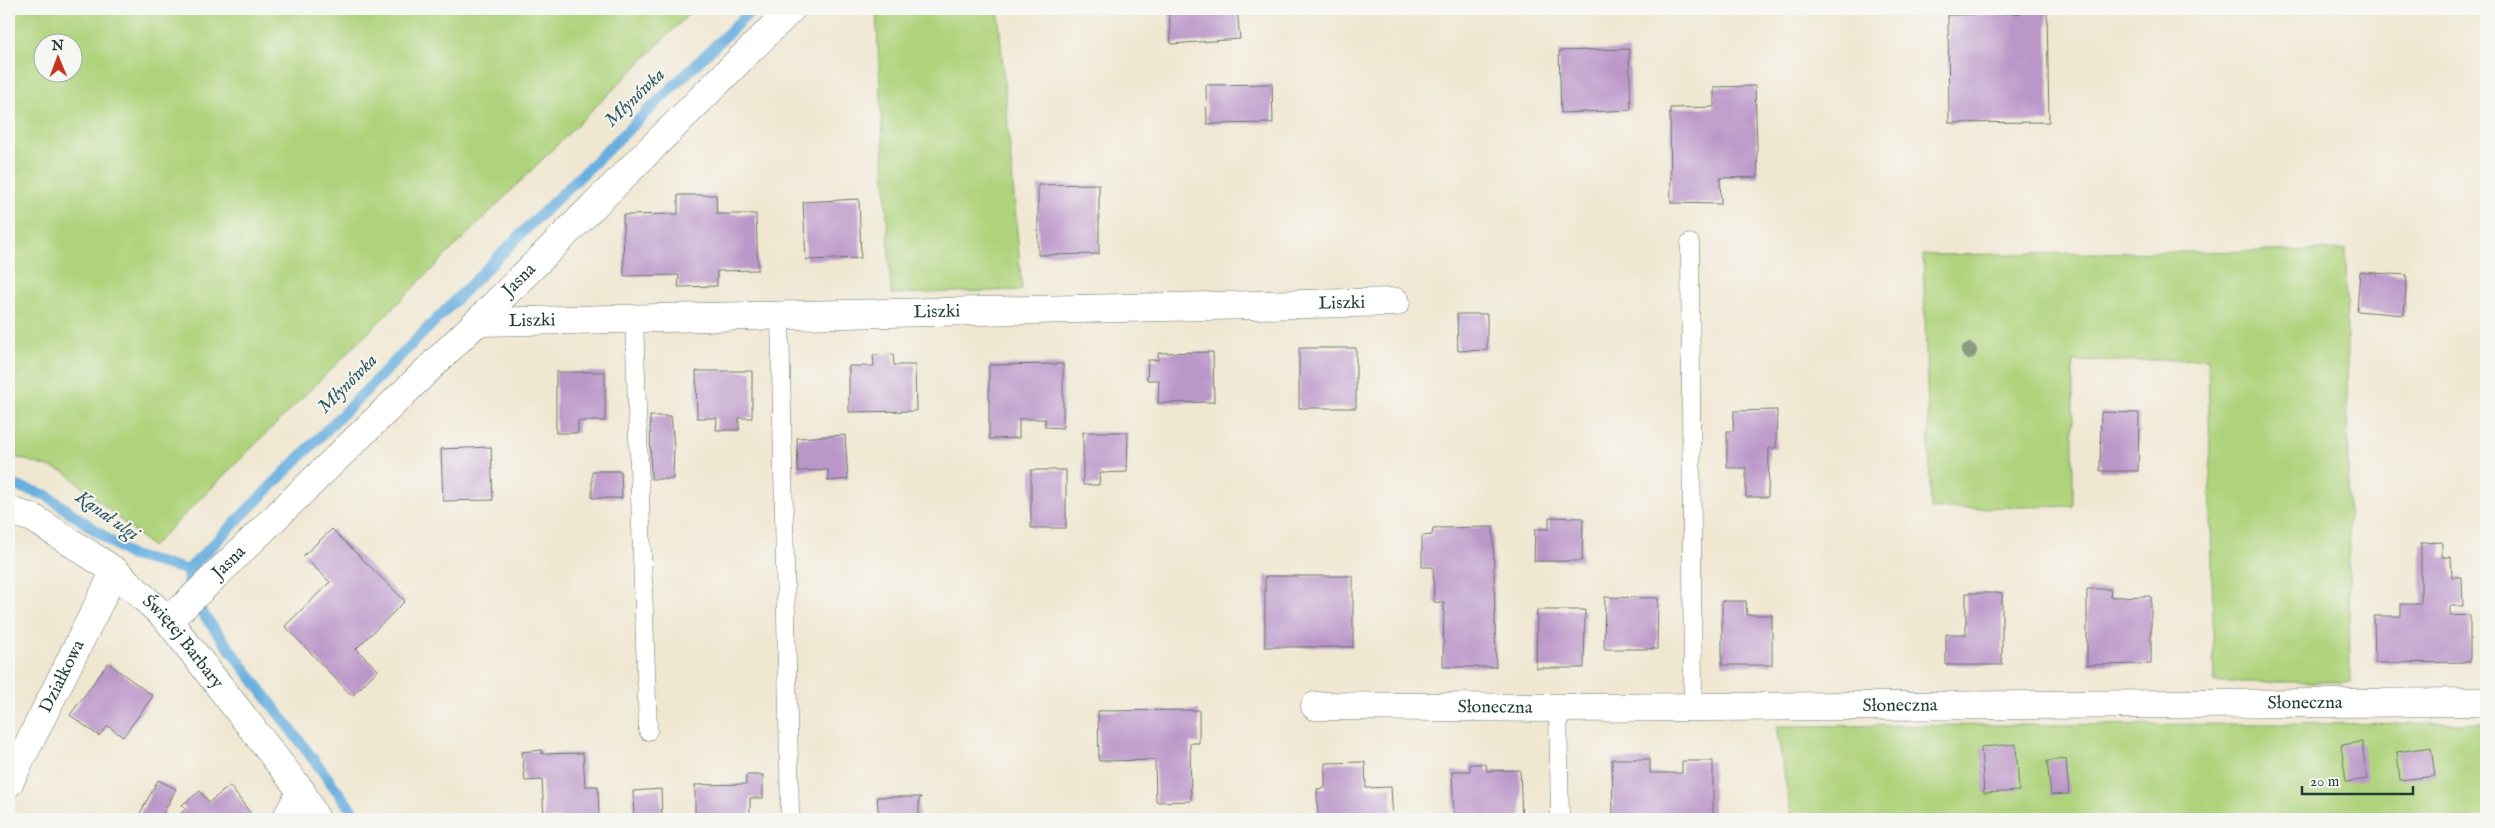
<svg xmlns="http://www.w3.org/2000/svg" width="2495" height="828" font-family="'IM FELL English',serif">
<rect width="100%" height="100%" fill="#f6f6f2"/>
<filter id="ink" filterUnits="userSpaceOnUse"><feTurbulence type="fractalNoise" baseFrequency=".02" numOctaves="2"/><feDisplacementMap in="SourceGraphic" scale="10" xChannelSelector="R" yChannelSelector="G"/><feConvolveMatrix kernelMatrix="1 2 1 2 8 2 1 2 1" color-interpolation-filters="sRGB"/></filter>
<filter id="wash" filterUnits="userSpaceOnUse"><feTurbulence type="fractalNoise" baseFrequency=".0096" numOctaves="4" result="noise"/><feDisplacementMap in="SourceGraphic" scale="20" xChannelSelector="R" yChannelSelector="G"/><feGaussianBlur stdDeviation="1.12" result="paint"/><feColorMatrix in="noise" values="0 0 0 0 0 0 0 0 0 0 0 0 0 0 0 0 0 1.4 0 .05"/><feComposite in="paint" operator="in"/></filter>
<g filter="url(#wash)">
<rect width="100%" height="100%" fill="#f0e7d1"/>
<path fill="#afd37c" stroke="#678858" fill-rule="evenodd" d="M9,9H694L152,547L65,472L9,455ZM42,42H72V72H42Z
M876,9H998L1022,290L891,294Z
M2346,250L2350,682H2214L2208,359L2073,362V506L1931,509L1923,255Z
M2486,723V819H1792L1776,726Z"/>
<g fill="none" stroke-linecap="round" stroke-linejoin="round">
<path stroke="#68aede" stroke-width="11" d="M9,484L46,495L130,555L188,570
M361,819L354,813L188,594V570L530,225L753,9"/>
</g>
<g id="blocks">
<path fill="#bb97c9" d="M1169,9H1237L1240,39L1171,44Z
M2047,13L2049,122L1949,123L1948,15Z
M1629,49L1631,110L1561,113L1559,51Z
M1272,84L1273,123L1207,124L1206,85Z
M1755,86L1758,177L1720,178L1721,204L1671,203L1670,108L1714,107V87Z
M1099,184V254L1038,255V185Z
M678,195H716L717,214H756L758,270L717,271V286L678,287L679,275L624,276L623,215L678,214Z
M859,199L861,258L806,260L803,202Z
M2360,272L2407,275L2404,315L2357,311Z
M1457,314H1487V350L1458,351Z
M1299,348H1356V408H1299Z
M1213,352L1214,402L1158,403L1159,380H1147L1148,360H1158V353Z
M893,354L894,365H915L916,411L849,412V366H874L873,355Z
M1063,364V428L1045,427V419H1019V438L989,439V365Z
M696,371H752V418H739V430H716L717,418H697Z
M556,372H605V421H578V433H556Z
M1777,410L1776,448H1769L1768,497H1746V468H1727V431H1733L1734,411Z
M2101,412L2139,413L2138,471H2100Z
M650,416H671L674,446L673,479H651Z
M1083,432H1128L1127,472L1100,473L1099,485H1083Z
M845,435L848,479L828,481V470L798,471L797,438Z
M491,447L493,500L443,501L441,449Z
M1031,470H1066V528H1031Z
M592,471H621L622,498H592Z
M1549,517L1583,518L1582,561H1534L1535,529H1549Z
M1493,527L1496,667H1443L1444,603L1434,602L1433,567H1422V536L1432,535L1433,528Z
M332,529L405,601L356,649L378,670L352,696L285,626L330,582L303,556Z
M2442,542V557H2451L2452,577H2462L2463,606H2450V616L2470,615V662L2375,663L2374,616H2401V604H2421V543Z
M1265,576H1353V647H1265Z
M2087,589H2110L2111,597L2151,596V664L2087,665Z
M1966,593H2002V665H1946V634H1966Z
M1605,597L1658,598L1657,649H1604Z
M1722,601H1746L1747,615H1772V665H1722Z
M1537,610H1585L1584,668H1536Z
M108,663L153,696L123,737L108,726L99,736L70,715Z
M1199,710V743H1190L1191,801L1156,802L1155,760L1099,761L1098,711Z
M2362,742L2367,779L2346,782L2341,745Z
M2016,744L2019,791L1984,793L1981,747Z
M2431,747L2435,776L2400,780L2397,752Z
M542,750V754L583,753L585,786H598L599,819H544L542,780L525,781L522,752Z
M1612,759H1650V773H1682V761H1713V819H1613Z
M2066,759L2069,794L2051,795L2047,761Z
M1365,762L1366,788L1391,787L1393,819H1318L1317,789L1325,788V763Z
M1470,764H1486L1487,771L1520,770L1522,819H1472L1471,814H1454L1452,771H1470Z
M746,775H763V798H750V819H695V785L746,784Z
M158,780L176,789L163,814L174,819L186,809L182,805L200,791L209,802L230,786L251,814L245,819H137Z
M661,789L662,819H634L633,791Z
M877,797H921L919,800V819H879Z"/>
</g>
</g>
<g filter="url(#ink)">
<use href="#blocks" fill-opacity="0" stroke="#68786b" stroke-width="1"/>
<g fill="none" stroke-linecap="round" stroke-linejoin="round">
<defs>
<path id="service" d="M1690,243L1693,707
M780,315L790,816
M634,318L648,731
M1558,708L1560,819"/>
<g id="minor">
<path id="s1" d="M477,322L1396,302"/>
<path id="s2" d="M9,511L33,518L115,571L167,619L301,791L316,819"/>
<path id="s3" d="M167,619L183,607L477,322L791,9"/>
<path id="s4" d="M1315,706L1558,708L2486,702"/>
<path id="s5" d="M9,783L115,571"/>
<path d="M286,819L301,791"/>
</g>
</defs>
<use href="#service" stroke="#68786b" stroke-width="19"/>
<use href="#minor" stroke="#68786b" stroke-width="29"/>
<use href="#service" stroke="#fff" stroke-width="18"/>
<use href="#minor" stroke="#fff" stroke-width="28"/>
</g>
<circle fill="#8d9a82" cx="1969" cy="351" r="8"/>
</g>
<g text-anchor="middle" dominant-baseline="central" stroke-width="4" stroke-linejoin="round" paint-order="stroke">
<g font-size="18" fill="#1f3d34" stroke="#f6f6f2">
<text stroke="none"><textPath href="#s3" startOffset="489">Jasna</textPath></text>
<text stroke="none"><textPath href="#s1" startOffset="865">Liszki</textPath></text>
<text stroke="none"><textPath href="#s1" startOffset="460">Liszki</textPath></text>
<text stroke="none"><textPath href="#s1" startOffset="55">Liszki</textPath></text>
<text stroke="none"><textPath href="#s3" startOffset="84">Jasna</textPath></text>
<text stroke="none"><textPath href="#s2" startOffset="221">Świętej Barbary</textPath></text>
<text stroke="none"><textPath href="#s5" startOffset="119">Działkowa</textPath></text>
<text stroke="none"><textPath href="#s4" startOffset="990">Słoneczna</textPath></text>
<text stroke="none"><textPath href="#s4" startOffset="585">Słoneczna</textPath></text>
<text stroke="none"><textPath href="#s4" startOffset="180">Słoneczna</textPath></text>
</g>
<g font-size="19" font-style="italic" fill="#31595e" stroke="#f6f6f2">
<text transform="translate(635 98) rotate(-44)">Młynówka</text>
<text transform="translate(348 384) rotate(-45)">Młynówka</text>
<text transform="translate(107 516) rotate(35)">Kanał ulgi</text>
</g>
</g>
<rect width="2495" height="828" fill="none" stroke="#f6f6f2" stroke-width="30"/>
<g transform="translate(58 58) rotate(359)"><circle r="24" fill="#f6f6f2" stroke="#a0aca6"/>
<path d="M0-4L9 19L0 12L-9 19Z" fill="#c8321e"/>
<text y="-8" font-size="14" font-weight="bold" text-anchor="middle" fill="#1f3d34">N</text>
</g>
<path d="M2302 786v8h111v-8" fill="none" stroke="#1f3d34" stroke-width="2.5"/>
<text x="2310" y="786" font-size="15" fill="#1f3d34" stroke="#f6f6f2" stroke-width="4" paint-order="stroke">20 m</text>
</svg>
